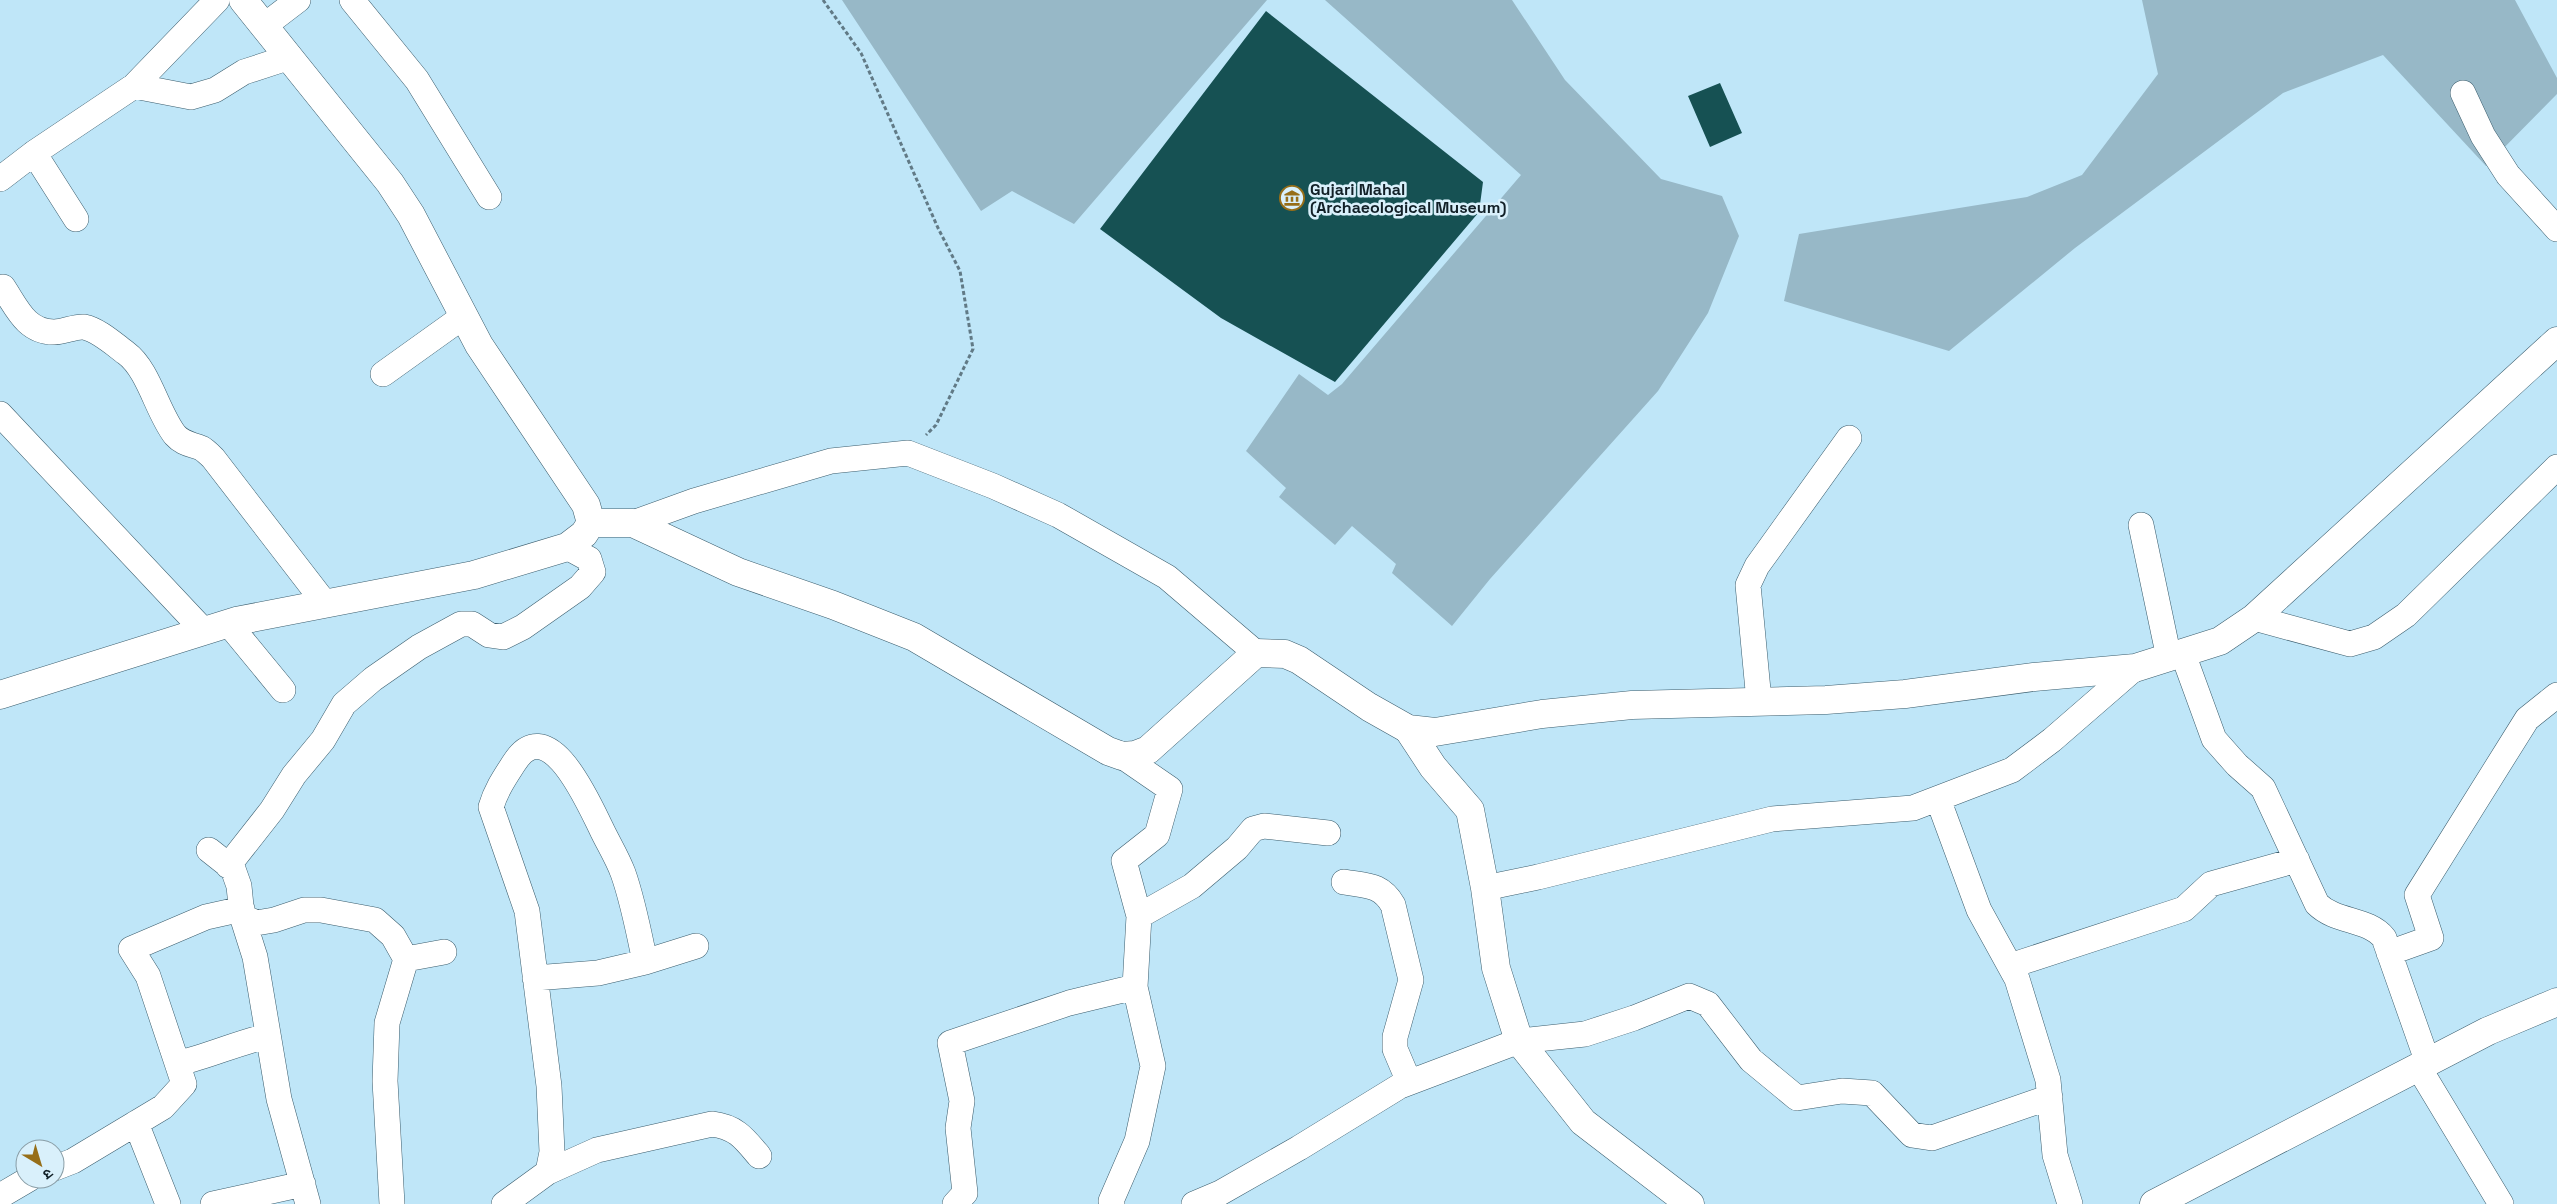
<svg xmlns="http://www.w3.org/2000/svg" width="2557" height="1204" font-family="'Space Grotesk','Noto Sans Devanagari',sans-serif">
<rect width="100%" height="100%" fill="#bfe6f8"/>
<path fill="#97b8c7" d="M842,0H1267L1074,224L1012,191L981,211Z
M1325,0H1512L1565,80L1661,179L1722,196L1739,236L1708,313L1658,391L1490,579L1452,626L1392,573L1396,564L1352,526L1335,545L1279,497L1286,488L1246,451L1299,374L1328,395L1342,384L1521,175Z
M2142,0H2515L2557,78V94L2486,166L2383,55L2283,93L2075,248L1949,351L1784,301L1799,234L2027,197L2082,175L2158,74Z"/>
<path fill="#165153" d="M1266,11L1483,182L1479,212L1335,382L1221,318L1100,229Z
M1720,83L1742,133L1710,147L1688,96Z"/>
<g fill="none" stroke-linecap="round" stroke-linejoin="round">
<defs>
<path id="minor" d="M352,0L417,80L489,197
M264,26L298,0
M134,86L191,97L215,90L244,72L290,57
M2463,93L2483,136L2508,175L2557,229
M34,153L76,219
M0,179L34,153L134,86L217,0
M3,287C17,308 26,332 54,332C64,332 75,326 84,327C99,330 115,345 126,353C149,370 157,412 175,435C183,444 191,444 201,448C205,450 210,455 213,458L324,602
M383,374L464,316
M0,414L204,631
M633,523L694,501L831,461L908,453L993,486L1058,515L1167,577L1256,653
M2141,525L2169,658
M2254,618L2350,644L2374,637L2406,615L2557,467
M228,623L283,690
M2183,654L2214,739L2237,765L2263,788L2317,904C2336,923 2368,918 2384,938L2428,1063
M1759,701L1748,585L1757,566L1849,438
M1122,756L1170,789L1157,835L1124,861L1139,916L1135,987
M1938,799L1979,910L2017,979L2048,1080L2055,1155L2070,1204
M209,850L233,869L239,886L242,916L255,957L279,1099L308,1204
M228,866L272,810L294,775L323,740L344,704L373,679L419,647L461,624H472L489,635L503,637L523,627L580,587L593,572L589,559L567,547
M1344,882C1367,886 1381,884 1393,905L1411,980L1395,1037V1049L1409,1082
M1485,888L1538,877L1772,819L1913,808L2012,770L2052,740L2135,668
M242,916L256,923L274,920L304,910H321L375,920L393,936L406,959L444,952
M1139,916L1192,886L1237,848L1253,829L1264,826L1328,833
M2389,953L2431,938L2417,895L2527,719L2557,695
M2010,966L2184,909L2211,884L2297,860
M535,978L598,973L645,962L696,946
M179,1063C209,1056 237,1043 267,1036
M2419,1068L2501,1204
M136,1123L168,1204
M55,1168L73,1161L163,1107L184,1084L148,976L131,949L206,917L242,909
M548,1172L597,1150L712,1124C736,1127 744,1138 759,1156
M0,1196L29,1179
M213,1204L303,1184
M392,1204L385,1081L387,1023L406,959
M504,1204L548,1172L552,1152L549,1086L527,911L491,807C496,790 505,777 514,763C548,709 588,802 601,828C608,843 617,857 623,873C633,901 639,933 645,962
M955,1204L965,1193L958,1128L962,1101L950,1043L1069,1003L1135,987L1153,1066L1137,1141L1111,1201L1112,1204
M1194,1204L1220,1193L1299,1148L1400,1086L1519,1041L1585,1034L1634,1018L1689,996L1708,1004L1751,1060L1797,1098L1842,1091L1872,1093L1912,1135L1932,1138L2050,1097"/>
<path id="tertiary" d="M1408,729L1433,767L1470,810L1485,888L1496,968L1519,1041L1583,1122L1690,1204
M2154,1204L2488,1031L2557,1002"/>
<path id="secondary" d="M591,523H633L738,572L833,605L914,637L1108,751L1122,756L1135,755L1148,750L1256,653L1285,654L1299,660L1369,707L1408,729L1435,732L1542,714L1632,705L1826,700L1905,694L2034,677L2135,668L2220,641L2254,618L2557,341
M0,695L236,621L474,575L567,547L584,534L591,523L586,505L479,345L411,215L390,183L243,0"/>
</defs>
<use href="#minor" stroke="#3b5d6d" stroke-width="26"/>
<use href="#tertiary" stroke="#3b5d6d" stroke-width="29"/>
<use href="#secondary" stroke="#3b5d6d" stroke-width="29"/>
<path stroke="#617a86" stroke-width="3" stroke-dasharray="4 2.5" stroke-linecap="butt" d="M823,0L861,53L938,228L960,271L973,349L936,425L926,435"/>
<use href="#minor" stroke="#fff" stroke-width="25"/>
<use href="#tertiary" stroke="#fff" stroke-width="28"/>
<use href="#secondary" stroke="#fff" stroke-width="28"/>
</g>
<defs>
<symbol id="museum-ring" viewBox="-11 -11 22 22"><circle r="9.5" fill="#d9f0fb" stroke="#966e18" stroke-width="1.5"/><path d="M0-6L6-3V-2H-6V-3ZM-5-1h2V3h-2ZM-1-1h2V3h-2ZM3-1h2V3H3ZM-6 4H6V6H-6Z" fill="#966e18"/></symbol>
</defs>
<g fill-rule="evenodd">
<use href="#museum-ring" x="1278" y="184" width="28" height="28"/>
</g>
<g text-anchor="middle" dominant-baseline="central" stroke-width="5" stroke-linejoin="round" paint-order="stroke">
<g font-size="16" font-weight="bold" fill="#122027" stroke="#d9f0fb" text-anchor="start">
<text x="1310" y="189">Gujari Mahal<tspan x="1310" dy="18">(Archaeological Museum)</tspan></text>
</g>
</g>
<g transform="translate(40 1164) rotate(142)"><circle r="24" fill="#d9f0fb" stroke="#899da6"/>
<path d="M0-4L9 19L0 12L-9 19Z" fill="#966e18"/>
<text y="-8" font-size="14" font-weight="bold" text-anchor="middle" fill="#122027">उ</text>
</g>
</svg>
